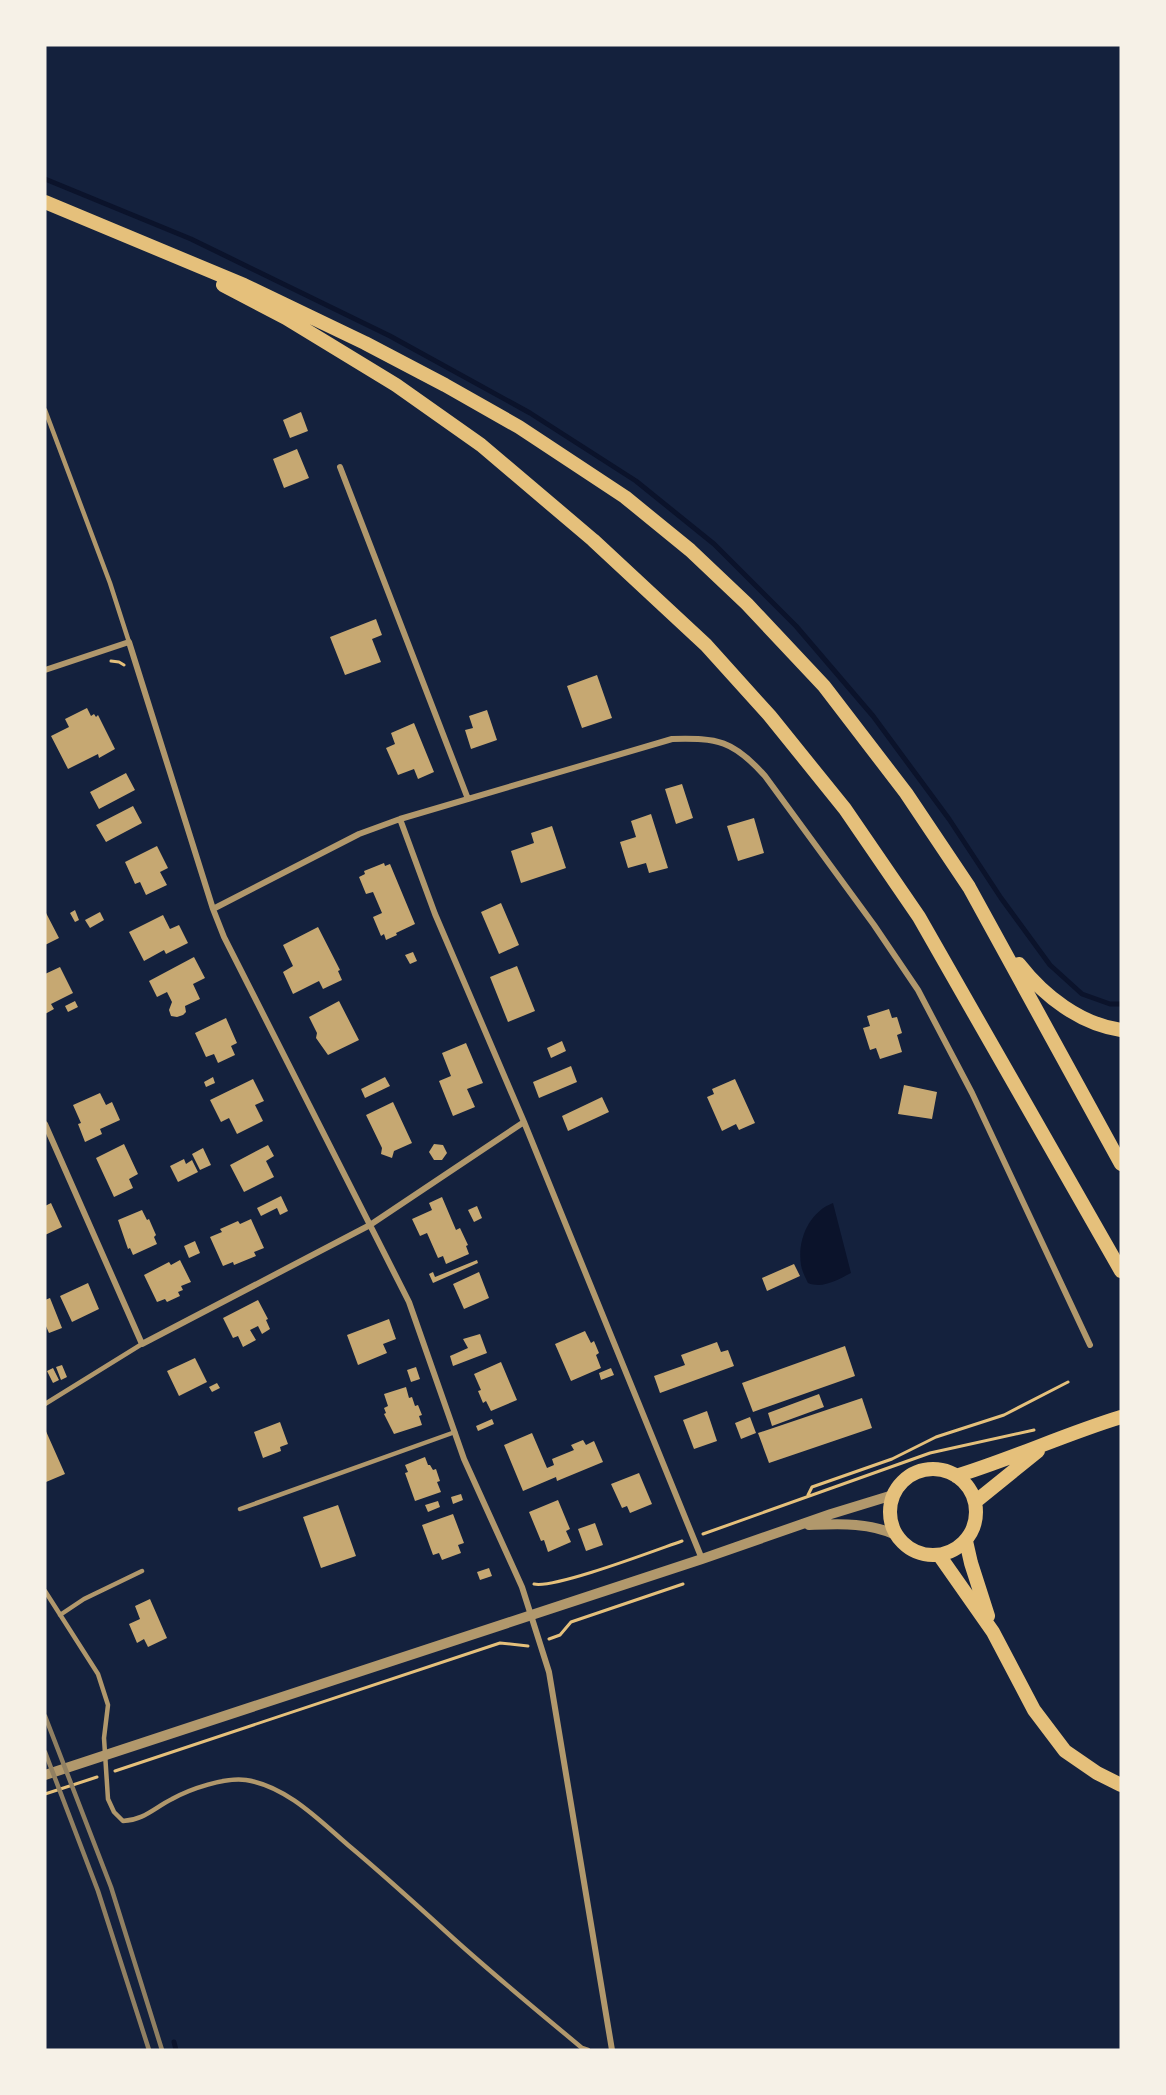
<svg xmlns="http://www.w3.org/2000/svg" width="1166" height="2095" font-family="Quicksand,sans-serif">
<rect width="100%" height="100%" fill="#14213d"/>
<path fill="#0b132b" d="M833,1203L851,1273C837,1280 823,1289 808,1283C805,1277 802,1271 801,1265C797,1240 809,1212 833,1203Z"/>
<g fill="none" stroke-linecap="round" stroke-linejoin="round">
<path stroke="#0b132b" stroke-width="5" d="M45,179L191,239L390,336L530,413L636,481L714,544L796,626L873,716L949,819L1001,898L1050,965L1082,994L1110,1004H1121
M174,2042L176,2050"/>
</g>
<path fill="#c6a872" d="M301,412L308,431L290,438L283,420Z
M297,449L309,478L284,488L273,459Z
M376,619L382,635L372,639L381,662L345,675L330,637Z
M597,675L612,718L582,728L567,686Z
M87,708L91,716L94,714L96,717L98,715L115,749L99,758L98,754L68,769L51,736L69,727L65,719Z
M487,710L497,740L471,749L465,730L473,728L469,716Z
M414,723L434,772L418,779L414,769L398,775L386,748L395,744L391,733Z
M126,773L135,790L99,809L90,792Z
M682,784L693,818L676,824L665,789Z
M133,806L142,823L106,842L96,825Z
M651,814L668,868L649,873L646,863L628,868L620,842L636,837L631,821Z
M754,818L764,853L738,861L727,826Z
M552,826L566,868L521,883L511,851L534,843L531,833Z
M157,846L168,868L160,872L167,885L146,895L140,882L135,884L125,862Z
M384,863L385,866L390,864L415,924L396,933L397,935L386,940L384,934L381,936L373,917L382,913L373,892L366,894L359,877L365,874L364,871Z
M501,903L519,945L499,954L481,912Z
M75,910L79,920L75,922L70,913Z
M45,911L59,938L45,945Z
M100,912L104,920L90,928L85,920Z
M163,915L170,929L179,925L188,943L166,954L164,950L144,961L129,932Z
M318,927L340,970L338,971L342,980L323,989L319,981L293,994L283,972L293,966L283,945Z
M413,952L417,961L410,964L405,955Z
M194,957L205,978L193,984L200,999L185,1006L186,1012L183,1015L177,1017L171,1016L169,1010L172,1002L167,992L157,997L149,981Z
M517,966L535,1011L508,1022L490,977Z
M60,967L73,993L51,1004L54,1009L45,1014V974Z
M75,1001L78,1007L68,1012L65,1006Z
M339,1001L359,1040L328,1055L316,1038L317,1033L309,1017Z
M889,1009L892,1018L897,1017L902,1033L897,1035L902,1052L880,1059L876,1048L870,1050L863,1028L870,1026L867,1016Z
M226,1018L237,1043L231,1046L235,1055L218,1063L214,1054L206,1057L195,1033Z
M562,1041L566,1051L551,1058L547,1048Z
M466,1043L483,1083L467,1089L475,1107L453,1116L439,1081L451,1076L442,1053Z
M571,1066L577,1082L539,1098L533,1082Z
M213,1077L215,1083L206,1087L204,1082Z
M385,1077L390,1086L365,1098L361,1089Z
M253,1079L264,1101L255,1105L263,1121L237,1134L229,1118L221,1122L210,1100Z
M735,1079L755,1123L739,1130L736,1124L722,1131L707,1097L714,1094L712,1089Z
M904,1085L937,1092L932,1119L898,1114Z
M100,1093L106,1105L112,1102L120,1120L100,1129L102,1134L85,1142L78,1124L81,1123L73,1105Z
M602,1097L609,1112L568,1131L562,1116Z
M393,1102L412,1143L394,1151L392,1158L381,1154L382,1148L366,1115Z
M124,1144L138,1174L129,1179L133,1188L114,1197L96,1158Z
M434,1144L443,1145L447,1153L442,1160H434L429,1152Z
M268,1145L274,1156L266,1161L274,1177L244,1192L230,1165Z
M203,1148L211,1165L200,1170L192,1154Z
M184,1159L186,1164L192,1160L198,1172L178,1182L170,1166Z
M281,1196L288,1211L280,1215L277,1208L261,1216L257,1208Z
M442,1197L456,1230L460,1228L468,1245L466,1246L469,1254L446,1264L443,1256L438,1258L427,1233L420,1236L412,1219L432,1210L429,1203Z
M51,1203L62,1227L45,1235V1206Z
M477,1206L482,1218L474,1222L468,1210Z
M142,1210L147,1220L149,1219L156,1235L154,1237L157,1244L133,1255L130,1248L128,1249L118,1220Z
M251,1219L264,1248L254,1252L256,1256L234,1265L233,1262L223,1266L210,1237L222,1232L220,1229L238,1221L240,1224Z
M195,1241L200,1253L189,1258L184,1246Z
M180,1260L191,1282L181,1286L183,1290L178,1292L180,1296L167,1302L165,1299L157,1302L144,1275L169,1262L171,1265Z
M477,1260L478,1263L433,1283L429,1274L433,1272L435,1277Z
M794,1264L800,1276L767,1291L762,1278Z
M479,1272L489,1298L464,1309L453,1284Z
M88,1283L99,1309L72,1322L60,1296Z
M50,1298L62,1328L49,1333L45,1324V1300Z
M258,1300L268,1319L266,1320L270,1329L262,1334L258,1326L250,1330L256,1340L243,1347L238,1336L233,1338L223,1318Z
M389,1319L396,1339L383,1344L387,1353L358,1365L347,1335Z
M585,1331L591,1343L594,1341L599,1353L596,1355L601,1368L571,1381L555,1344Z
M480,1334L487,1353L453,1366L450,1356L468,1348L463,1339Z
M717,1342L721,1352L728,1350L734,1366L660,1393L654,1376L685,1365L681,1355Z
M845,1346L855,1376L753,1412L742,1383Z
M195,1358L207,1382L179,1396L167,1371Z
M501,1362L517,1400L491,1411L486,1401L483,1403L478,1391L481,1390L474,1374Z
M62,1365L67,1377L61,1380L56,1367Z
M416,1367L420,1379L411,1382L407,1370Z
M53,1368L59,1380L53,1383L47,1371Z
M611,1368L614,1375L601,1380L599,1373Z
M217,1383L220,1388L212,1392L209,1387Z
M406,1387L409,1398L412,1397L415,1406L418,1405L422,1415L419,1416L422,1425L394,1434L384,1414L386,1413L384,1408L388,1406L384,1394Z
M819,1394L824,1407L772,1426L768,1413Z
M862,1398L872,1428L769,1463L758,1433Z
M707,1411L717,1441L694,1449L683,1420Z
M750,1417L756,1433L741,1439L735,1423Z
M492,1419L494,1424L478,1431L476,1426Z
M280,1422L288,1444L280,1447L281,1451L263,1458L254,1432Z
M45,1429L65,1474L46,1482L45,1479Z
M532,1433L547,1468L554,1465L552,1459L574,1450L571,1445L583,1440L586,1445L594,1441L603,1462L557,1481L556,1477L523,1491L504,1445Z
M425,1457L428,1465H430L433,1470L436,1469L440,1481L437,1482L441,1492L415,1501L405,1473L408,1472L405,1465Z
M639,1473L652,1504L630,1513L627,1506L622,1508L611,1484Z
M461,1494L463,1500L453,1504L451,1497Z
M558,1500L570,1529L566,1531L571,1542L548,1552L544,1540L541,1541L529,1512Z
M438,1501L440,1507L428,1512L425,1505Z
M338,1505L356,1556L321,1568L303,1517Z
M453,1514L464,1543L458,1545L461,1553L442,1560L439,1553L433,1555L422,1525Z
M595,1523L603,1545L586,1551L578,1529Z
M489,1568L492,1576L480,1580L477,1572Z
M150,1599L167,1638L148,1647L144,1639L137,1643L129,1624L140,1619L135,1606Z"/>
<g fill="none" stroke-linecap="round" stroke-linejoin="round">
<path stroke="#e5c07b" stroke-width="3" d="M111,661L119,662L124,665
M808,1495L812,1487L892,1459L936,1437L1004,1415L1068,1382
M703,1534L930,1453L1034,1430
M534,1584C554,1589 656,1550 682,1541
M549,1639L560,1635L571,1622L683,1584
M115,1771L500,1643L528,1646
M45,1794L97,1777"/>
<path stroke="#b1986c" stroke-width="4.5" d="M45,410L110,583L129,642
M45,1404L142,1344
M240,1509L455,1432
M45,1591L98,1674L108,1705L104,1738L108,1799L114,1812L123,1821C144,1820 154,1808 172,1799C190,1789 225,1777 246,1780C286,1786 319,1820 348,1845C384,1875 419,1907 454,1939C495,1976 539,2012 582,2048L588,2050
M60,1615L84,1599L142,1571"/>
<path stroke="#b1986c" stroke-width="6" d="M340,467L468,799
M45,670L129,642L213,909L224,937L409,1302L464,1459L522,1587L549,1672L612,2050
M400,819L435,914L524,1122L702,1559
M213,909L359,834L400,819L672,739C718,738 733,740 765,776L874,925L918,990L972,1093L1090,1345
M45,1124L142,1344L370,1225L524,1122"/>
<path stroke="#b1986c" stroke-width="10" d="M809,1525C838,1524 869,1522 896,1535
M45,1775L702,1559L831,1514L893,1495"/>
<path stroke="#e5c07b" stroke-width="14" d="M45,202L244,285L365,343L445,385L519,427L625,497L690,550L747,604L824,686L906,793L969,887L1121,1164
M223,285L286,318L396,385L481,445L593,540L706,645L770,716L845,809L919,917L1121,1271
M1019,964C1044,996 1080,1024 1121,1030
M890 1512a43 43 0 1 1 86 0a43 43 0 1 1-86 0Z
M956,1476C1012,1459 1065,1434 1121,1417
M975,1502L1038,1451
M966,1541L971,1563L988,1616
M939,1555L993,1632L1034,1710L1065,1751L1097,1773L1121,1785"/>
<path stroke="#918062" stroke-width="4.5" d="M45,1716L111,1887L162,2050
M45,1752L98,1891L149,2050"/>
</g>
<rect width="1166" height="2095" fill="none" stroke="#f6f1e7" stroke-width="93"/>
</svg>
